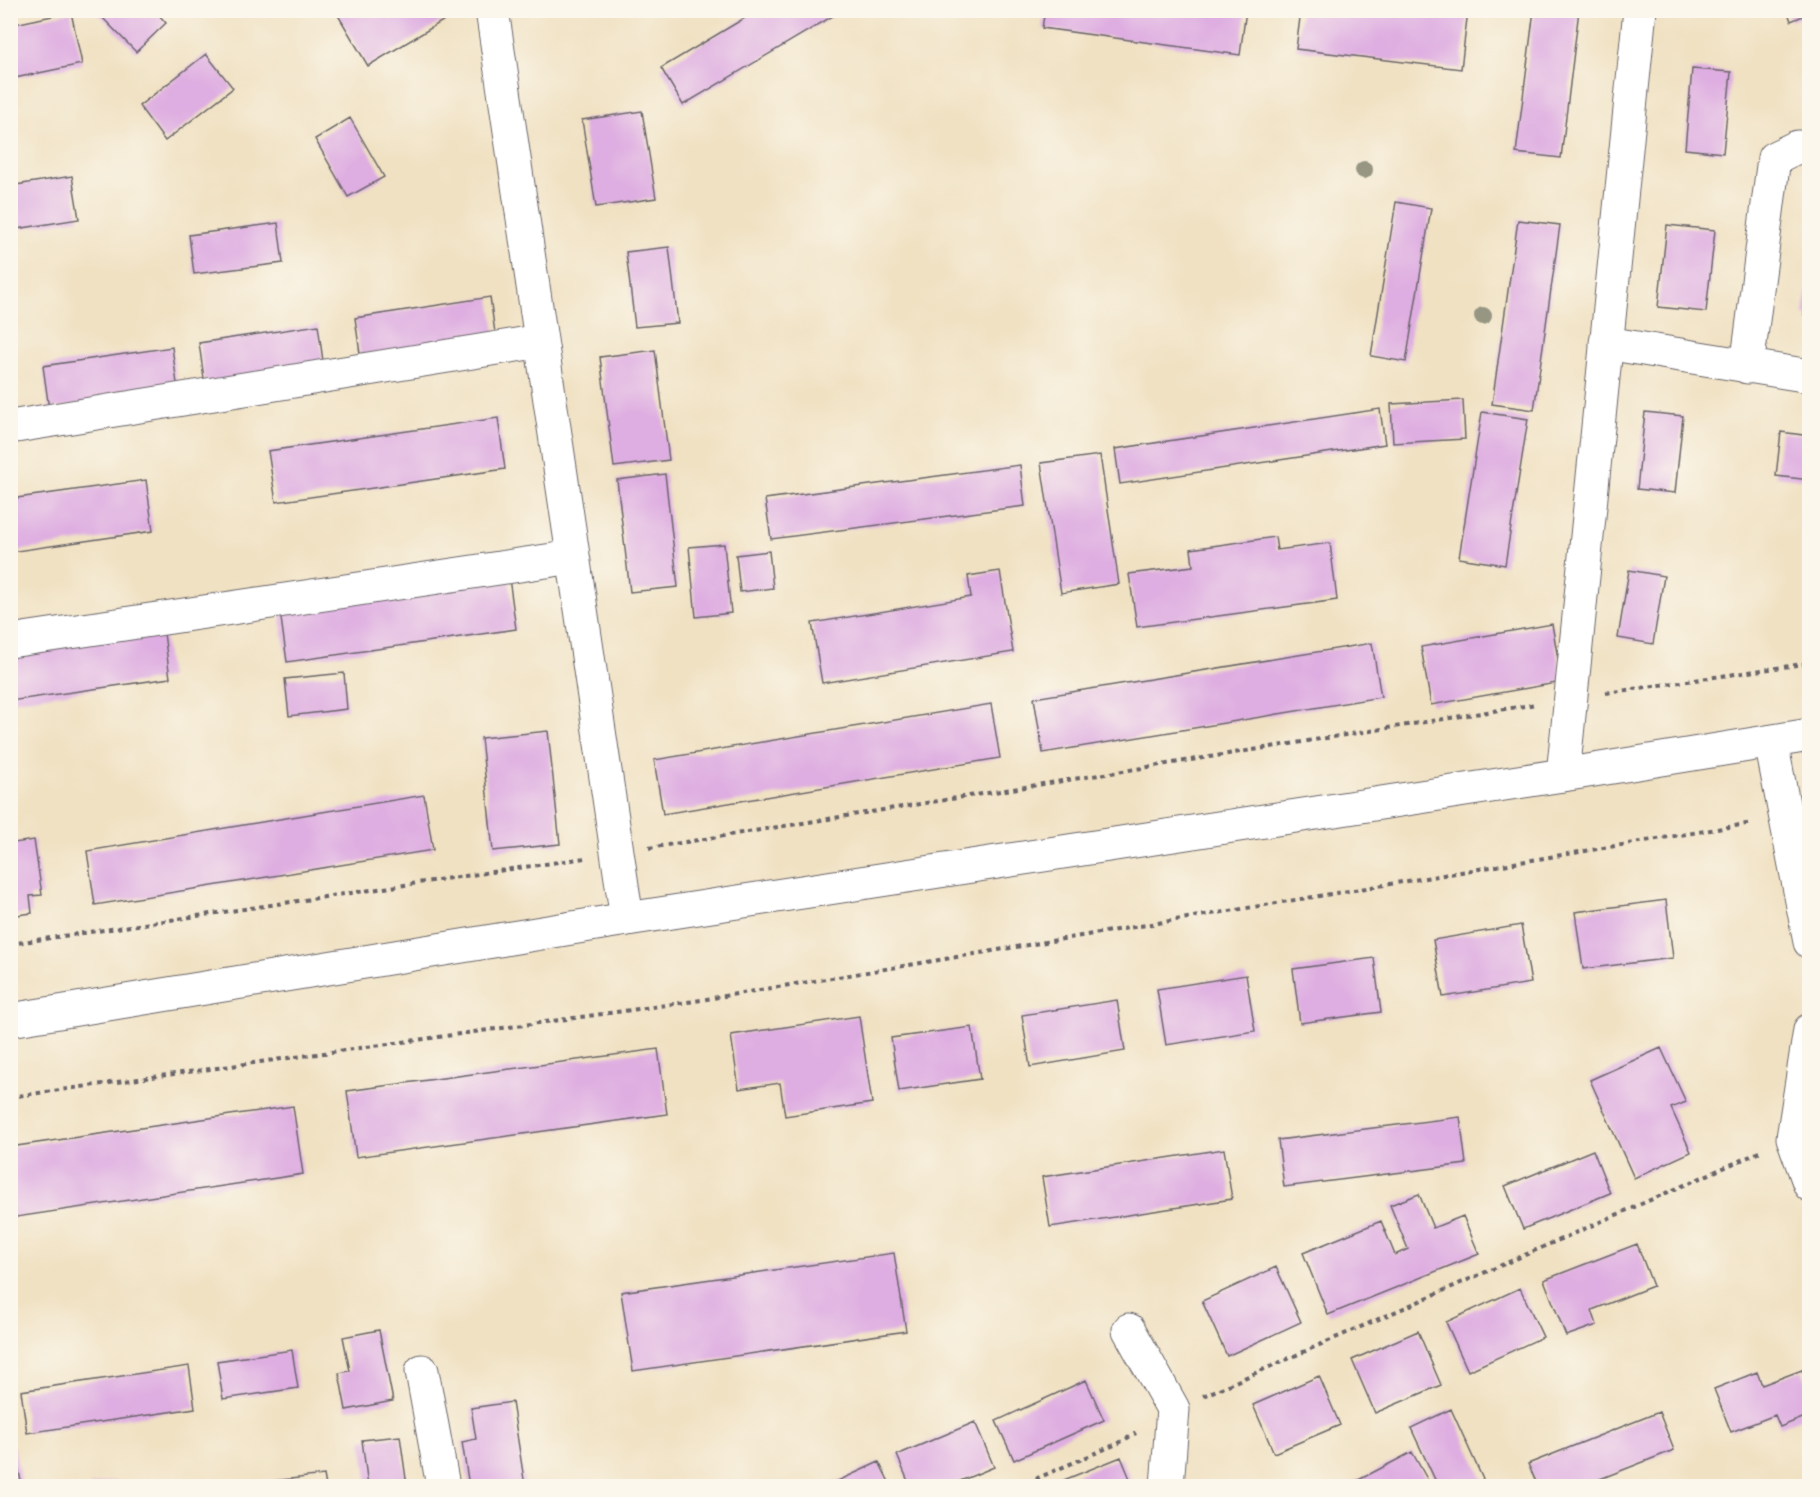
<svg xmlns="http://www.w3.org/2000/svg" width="1820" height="1497" font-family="Vollkorn,serif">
<rect width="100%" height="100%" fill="#fbf7ec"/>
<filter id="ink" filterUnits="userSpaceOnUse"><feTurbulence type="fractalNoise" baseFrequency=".0167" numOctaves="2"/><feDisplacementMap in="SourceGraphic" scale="12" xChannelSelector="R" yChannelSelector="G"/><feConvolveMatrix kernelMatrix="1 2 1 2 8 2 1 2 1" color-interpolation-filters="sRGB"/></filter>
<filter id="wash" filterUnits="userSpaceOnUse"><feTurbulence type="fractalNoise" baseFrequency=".008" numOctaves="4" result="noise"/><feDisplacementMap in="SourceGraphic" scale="24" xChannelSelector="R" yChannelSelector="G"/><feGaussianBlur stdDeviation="1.35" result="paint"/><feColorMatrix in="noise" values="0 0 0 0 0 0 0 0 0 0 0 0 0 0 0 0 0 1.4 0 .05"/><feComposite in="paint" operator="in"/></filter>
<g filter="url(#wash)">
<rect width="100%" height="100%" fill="#f0e1c2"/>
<g id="blocks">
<path fill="#deade1" d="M99,10H164L159,15L166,23L136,52L97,12Z
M335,10H461L368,66Z
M758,10H843L683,105L661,68Z
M1045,10H1246L1240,55L1042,28Z
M1301,10H1393L1431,15L1432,10H1468L1461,69L1296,49Z
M1534,10H1579L1561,158L1516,153Z
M1787,10H1810V13L1791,21Z
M71,12L82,64L10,79V25Z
M206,54L233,88L165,141L139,106Z
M1692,69L1731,72L1723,153L1685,149Z
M642,111L656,198L596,207L582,120Z
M350,118L384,177L348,197L315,139Z
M72,176L79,219L10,230V186Z
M1396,202L1431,208L1406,362L1371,356Z
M1518,220L1560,225L1534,410L1492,404Z
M278,223L283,263L194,274L189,235Z
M1667,225L1715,230L1706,312L1658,307Z
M669,247L678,323L635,327L626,252Z
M1808,287H1810V316L1804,315Z
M490,297L496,340L361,361L355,318Z
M318,325L324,368L205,386L199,343Z
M172,347L178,391L49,409L43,366Z
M655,350L669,460L614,467L600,357Z
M1463,400L1465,439L1393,443L1391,404Z
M1380,409L1385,444L1120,484L1115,449Z
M1482,412L1528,419L1505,565L1459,558Z
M1645,412L1683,416L1675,493L1637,489Z
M498,418L505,469L276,502L268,451Z
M1781,432L1810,436V480L1776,476Z
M1100,455L1119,584L1061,593L1041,463Z
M1020,465L1025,506L771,539L765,499Z
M665,474L678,587L630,592L617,480Z
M146,480L153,531L10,552V499Z
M1275,537L1277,550L1330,543L1337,600L1137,627L1129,574L1193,566L1191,549Z
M724,544L731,613L696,617L689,547Z
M769,551L773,588L740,592L736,555Z
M1629,570L1664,576L1653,644L1618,638Z
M1000,571L1013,652L822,683L812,623L971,597L968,576Z
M509,578L516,629L287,662L280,611Z
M1552,624L1562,682L1431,705L1421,647Z
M163,626L170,678L10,701V648Z
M1372,643L1381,697L1043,753L1034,698Z
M344,673L347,709L289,716L285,679Z
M991,704L1000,758L663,814L654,760Z
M548,731L560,844L493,851L481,738Z
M424,795L433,850L95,905L87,851Z
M10,832L14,843L34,840L42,895L30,896L32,913L10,916Z
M1666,900L1673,958L1583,969L1575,912Z
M1521,925L1531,983L1443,997L1433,940Z
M1374,958L1381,1012L1300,1023L1293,969Z
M1246,975L1255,1031L1166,1045L1157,989Z
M1117,1000L1125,1051L1030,1067L1022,1015Z
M859,1016L872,1103L785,1116L780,1083L739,1089L731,1035Z
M972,1027L980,1079L899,1091L891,1038Z
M1661,1048L1686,1102L1671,1108L1691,1152L1634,1178L1590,1080Z
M658,1049L667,1114L356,1157L347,1091Z
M293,1106L303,1174L10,1218V1147Z
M1460,1117L1466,1164L1284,1187L1278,1140Z
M1224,1149L1232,1199L1050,1227L1042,1177Z
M1593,1150L1610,1193L1523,1229L1505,1186Z
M1419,1194L1433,1228L1463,1216L1479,1254L1328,1315L1303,1253L1381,1221L1395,1255L1408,1249L1390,1205Z
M1637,1244L1653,1286L1592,1310L1597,1325L1566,1336L1544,1280Z
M894,1253L906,1331L633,1371L621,1292Z
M1276,1267L1301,1322L1227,1356L1202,1301Z
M1520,1288L1543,1337L1468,1371L1446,1322Z
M379,1330L393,1401L346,1410L339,1373L350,1371L343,1337Z
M1418,1331L1441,1385L1375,1413L1352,1360Z
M292,1350L298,1388L223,1399L217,1361Z
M189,1366L195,1408L27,1433L21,1391Z
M1802,1370L1810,1389V1415L1780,1427L1775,1415L1731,1432L1714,1389L1757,1372L1762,1385Z
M1319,1376L1340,1425L1274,1453L1253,1405Z
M1086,1380L1104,1420L1014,1460L996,1421Z
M512,1402L525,1486H469L462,1442L476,1439L471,1408Z
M1451,1409L1486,1486H1438L1411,1428Z
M1659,1412L1674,1450L1582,1486H1538L1528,1464Z
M975,1422L994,1467L948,1486H910L897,1455Z
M400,1436L407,1486H368L362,1440Z
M14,1447L22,1486H10V1448Z
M1412,1452L1431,1486H1347Z
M1121,1457L1133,1486H1049Z
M879,1462L891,1486H827Z
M324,1475L326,1486H239L238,1485Z
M116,1481L117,1486H90V1485Z"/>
</g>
</g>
<g filter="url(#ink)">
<use href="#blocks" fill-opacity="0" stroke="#6a656a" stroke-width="1.5"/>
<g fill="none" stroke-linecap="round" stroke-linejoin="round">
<defs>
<path id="street" d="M492,10L627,919
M1606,343L1810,376
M1747,367L1774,158L1797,147L1810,148
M10,427L541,341
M10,641L573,557
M1771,742L1810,942
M1810,1030L1793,1138L1810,1185
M1129,1330L1173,1409L1167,1486
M422,1371L443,1486"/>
<path id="secondary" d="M1563,775L1640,10"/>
<path id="primary" d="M10,1020L627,919L1563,775L1810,735"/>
</defs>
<use href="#street" stroke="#6a656a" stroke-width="35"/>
<use href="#secondary" stroke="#6a656a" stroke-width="35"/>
<use href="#primary" stroke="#6a656a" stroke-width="35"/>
<path stroke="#6a656a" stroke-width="4" stroke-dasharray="4.5 4.5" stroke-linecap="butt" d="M1606,693L1810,663
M649,848L1536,704
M10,944L585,858
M10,1097L695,1001L1752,823
M1203,1396L1762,1151
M1019,1486L1119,1443L1136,1433"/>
<use href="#street" stroke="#fff" stroke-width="33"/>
<use href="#secondary" stroke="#fff" stroke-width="33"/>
<use href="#primary" stroke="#fff" stroke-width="33"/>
</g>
<g fill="#979683">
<circle cx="1364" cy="170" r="9"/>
<circle cx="1483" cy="316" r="9"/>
</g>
</g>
<rect width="1820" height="1497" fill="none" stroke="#fbf7ec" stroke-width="36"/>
</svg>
